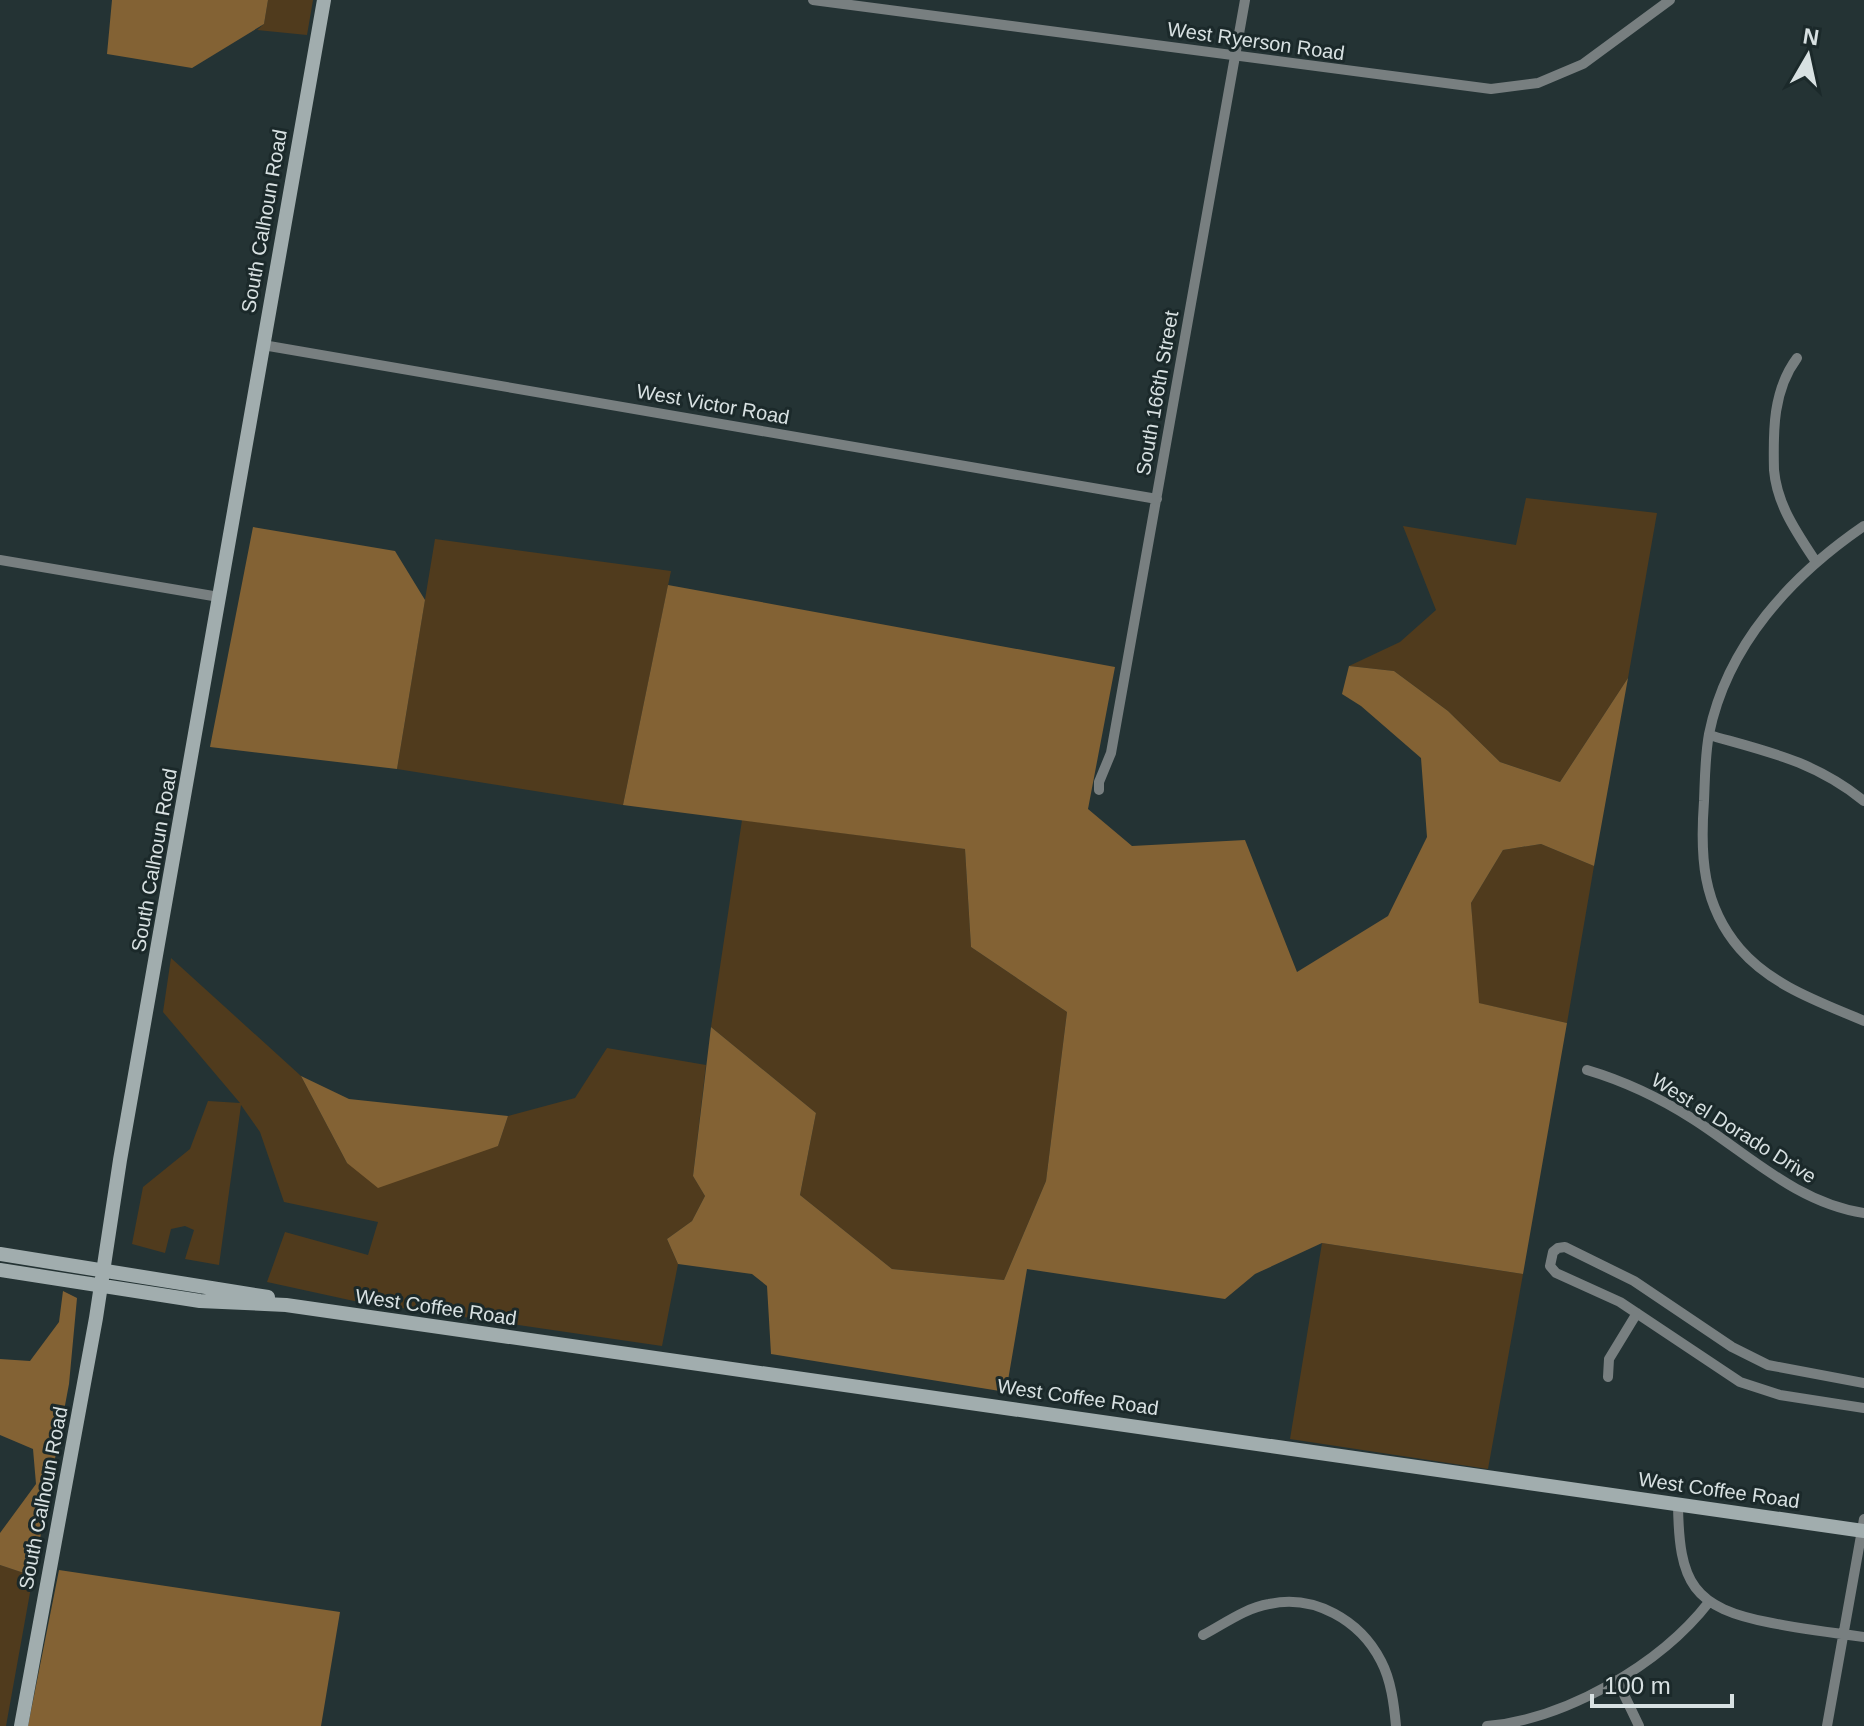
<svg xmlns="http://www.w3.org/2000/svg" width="1864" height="1726" font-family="Arial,sans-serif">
<rect width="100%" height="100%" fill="#243334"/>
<path fill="#503b1d" d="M268,0H313L307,35L257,30L264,24Z
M1526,498L1657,513L1628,678L1560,782L1500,762L1448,711L1394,671L1349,666L1400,642L1436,610L1403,526L1516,545Z
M435,539L671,571L623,805L397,769Z
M742,820L965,849L971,947L1067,1012L1046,1181L1004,1280L892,1269L800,1195L816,1113L711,1027Z
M1541,844L1594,866L1567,1023L1478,1003L1471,903L1503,850Z
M171,958L301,1076L347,1163L498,1146L508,1116L575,1098L607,1048L706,1065L693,1176L705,1196L692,1221L667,1239L678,1264L662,1346L354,1301L267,1282L285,1232L368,1255L378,1222L284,1202L260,1132L241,1105L219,1265L185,1259L194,1230L185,1226L171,1229L165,1253L132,1244L143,1187L190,1149L208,1101L240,1103L163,1012Z
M1322,1243L1523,1274L1488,1469L1290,1439Z
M0,1565L33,1576L6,1726H0Z"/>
<path fill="#836234" d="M112,0H268L264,24L192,68L107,54Z
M253,527L395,551L425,600L397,769L210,747Z
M668,585L1115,667L1088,809L1132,846L1245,840L1297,972L1388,916L1427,837L1421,758L1361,706L1342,694L1349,666L1394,671L1448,711L1500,762L1560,782L1628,678L1594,866L1541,844L1503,850L1471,903L1479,1003L1567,1023L1523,1274L1322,1243L1255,1274L1225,1299L1027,1269L1006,1392L771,1354L767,1286L752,1274L678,1264L667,1239L692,1221L705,1196L693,1176L711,1027L816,1113L800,1195L892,1269L1004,1280L1046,1181L1067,1012L971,947L965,849L623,805Z
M301,1076L349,1099L508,1116L498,1146L378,1188L347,1163Z
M63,1291L77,1298L69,1384L33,1576L0,1565V1533L36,1484L33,1449L0,1435V1359L30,1361L59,1322Z
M59,1570L340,1612L321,1726H28Z"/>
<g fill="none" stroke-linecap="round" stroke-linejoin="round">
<path stroke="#787f80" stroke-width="10" d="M813,0L1491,89L1538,83L1583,64L1670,0
M263,345L1157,499
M1797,358C1773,390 1773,430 1774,470C1777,505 1797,533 1816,562
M1864,526C1791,576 1727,645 1709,734C1705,756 1705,778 1704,801C1700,855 1702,905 1740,949C1772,986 1820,1002 1864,1021
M0,560L219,597
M1709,735C1769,752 1814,761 1864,801
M1099,790V782L1111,753L1245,0
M1587,1070C1624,1081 1660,1098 1693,1119C1748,1154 1797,1203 1864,1213
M1608,1377L1609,1359L1637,1313
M1864,1383L1768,1365L1732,1347L1634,1281L1565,1247L1558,1248L1553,1252L1550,1266L1556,1273L1620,1302L1740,1382L1780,1395L1864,1408
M1678,1504C1679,1583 1692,1608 1772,1623C1802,1629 1833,1633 1864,1637
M1203,1635C1224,1624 1245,1608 1269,1604C1314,1594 1360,1620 1381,1661C1391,1680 1394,1704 1396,1726
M1617,1680L1639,1726
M1487,1726C1566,1719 1660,1665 1709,1602
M1827,1726L1864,1519"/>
<path stroke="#a1adae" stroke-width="14" d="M0,1254L268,1297
M0,1270L200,1301L286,1305L1864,1531
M21,1726L96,1318L120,1160L324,0"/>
</g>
<g text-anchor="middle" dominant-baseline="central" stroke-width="6" stroke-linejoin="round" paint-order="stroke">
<g font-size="20" fill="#d8e1e2" stroke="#1b292a">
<text transform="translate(1256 41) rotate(8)">West Ryerson Road</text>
<text transform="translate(264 221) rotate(-80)">South Calhoun Road</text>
<text transform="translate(1157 393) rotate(-80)">South 166th Street</text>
<text transform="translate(713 404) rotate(10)">West Victor Road</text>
<text transform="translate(154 860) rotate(-80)">South Calhoun Road</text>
<text transform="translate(1734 1128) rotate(32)">West el Dorado Drive</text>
<text transform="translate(436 1307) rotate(8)">West Coffee Road</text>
<text transform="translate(1078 1397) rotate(8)">West Coffee Road</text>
<text transform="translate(1719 1490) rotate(8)">West Coffee Road</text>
<text transform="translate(43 1498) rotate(-79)">South Calhoun Road</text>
</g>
</g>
<g transform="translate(1808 56) rotate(9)" stroke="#1b292a" stroke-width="6" paint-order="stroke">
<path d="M0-6L14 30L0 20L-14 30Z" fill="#d8e1e2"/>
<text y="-12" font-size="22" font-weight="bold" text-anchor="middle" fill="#d8e1e2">N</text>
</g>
<path d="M1592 1694v12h140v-12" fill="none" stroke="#d8e1e2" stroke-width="4"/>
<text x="1604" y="1694" font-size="24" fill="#d8e1e2" stroke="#1b292a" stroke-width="6" paint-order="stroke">100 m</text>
</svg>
